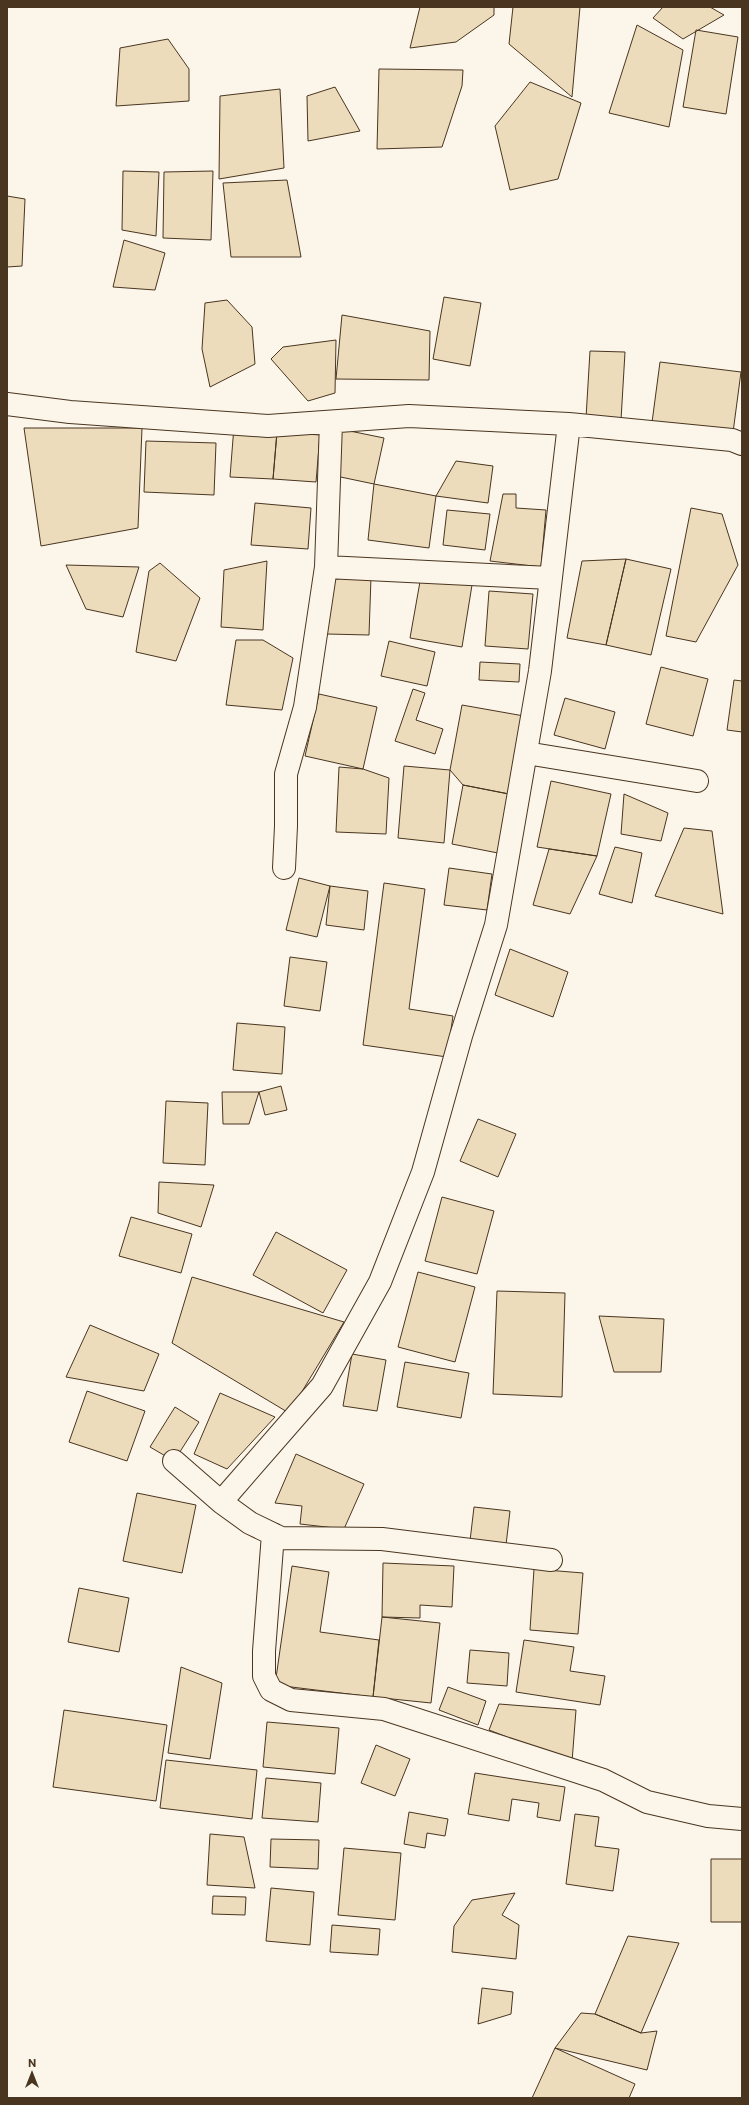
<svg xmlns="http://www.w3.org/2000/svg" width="749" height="2105" font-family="Commissioner,sans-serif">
<rect width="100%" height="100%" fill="#fbf6e9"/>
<path fill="#ecdcbc" stroke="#4a3520" d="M420,7H494V15L456,42L410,48Z
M513,7H580L572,97L509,44Z
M663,7H710L724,15L683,39L653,18Z
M637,25L683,50L669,127L609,113Z
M696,30L738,37L726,114L683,107Z
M168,39L189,69V101L116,106L120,48Z
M379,69L463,70L462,86L442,147L377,149Z
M530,82L581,103L558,179L510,190L495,126Z
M335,87L360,131L308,141L307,96Z
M280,89L284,168L219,179L220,96Z
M123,171L159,172L156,236L122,230Z
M213,171L211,240L163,238L164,172Z
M287,180L301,257H231L223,183Z
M7,196L25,199L22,266L7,267Z
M124,240L165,253L155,290L113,287Z
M444,297L481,303L470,366L433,359Z
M227,300L252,327L255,364L210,387L202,349L205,303Z
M342,315L430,331L429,380L336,379Z
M336,340L335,393L308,401L271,359L283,347Z
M590,351L625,352L621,420L586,418Z
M660,362L741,372L732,440L651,430Z
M234,426L277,432L273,479L230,477Z
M24,428H142L138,528L41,546Z
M340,429L384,438L374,484L331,475Z
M277,432L320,435L316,482L273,479Z
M146,441L216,443L214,495L144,492Z
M456,461L493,466L488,503L436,496Z
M374,484L436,496L429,548L368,540Z
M503,494H516V508L546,510L541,567L490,561Z
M255,503L311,508L308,549L251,545Z
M691,508L722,514L738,565L696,642L666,636Z
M447,510L490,514L485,550L443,545Z
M626,559L606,645L567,638L582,561Z
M626,559L671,569L651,655L606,645Z
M267,561L263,630L221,627L224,570Z
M160,563L200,598L176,661L136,652L149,571Z
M66,565L139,567L123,617L86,609Z
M329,576L371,577L369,635L327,634Z
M421,576L472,585L462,647L410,638Z
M489,591L533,594L528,649L485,646Z
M236,640H263L293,658L282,710L226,705Z
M389,641L435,652L427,686L381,676Z
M480,662L520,664L519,682L479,680Z
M661,667L708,679L693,736L646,724Z
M734,680L742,681V732L727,730Z
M413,689L425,693L416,720L443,729L435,754L395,741Z
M319,694L377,707L363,769L305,756Z
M565,698L615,712L605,749L554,735Z
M462,705L524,716L509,794L463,785L450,770Z
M404,766L450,770L444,843L398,838Z
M339,767L363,769L389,778L386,834L336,832Z
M551,781L611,794L597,856L537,847Z
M463,785L509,794L498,853L452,844Z
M624,794L668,813L661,841L621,834Z
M684,828L712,831L723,914L655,896Z
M615,847L642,853L632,903L599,894Z
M549,849L597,856L570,914L533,905Z
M449,868L492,874L487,910L444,905Z
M299,878L330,886L317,937L286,930Z
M384,883L425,889L409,1009L453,1016L447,1057L363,1045Z
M330,886L368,891L364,930L326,925Z
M510,949L568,972L553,1017L495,995Z
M290,957L327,962L320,1011L284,1006Z
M237,1023L285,1027L282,1074L233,1070Z
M281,1086L287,1110L265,1115L259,1092Z
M222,1092H259L249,1124H223Z
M166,1101L208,1103L205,1165L163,1163Z
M478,1119L516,1134L498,1177L460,1161Z
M159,1182L214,1185L201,1227L158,1213Z
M442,1197L494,1211L477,1274L425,1261Z
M131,1217L192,1234L181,1273L119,1256Z
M276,1232L347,1270L323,1313L253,1275Z
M418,1272L475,1287L455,1362L398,1347Z
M192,1277L344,1322L289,1413L172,1343Z
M497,1291L565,1293L562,1397L493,1394Z
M599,1316L664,1319L661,1372H614Z
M90,1325L159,1354L144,1391L66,1377Z
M352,1354L386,1360L377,1411L343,1406Z
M405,1362L469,1373L461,1418L397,1407Z
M87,1391L145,1411L127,1461L69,1442Z
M220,1393L275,1417L227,1469L194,1454Z
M175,1407L199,1422L174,1461L150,1447Z
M296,1454L364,1484L344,1529L300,1524L302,1506L275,1503Z
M137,1493L196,1505L182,1573L123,1561Z
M474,1507L510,1511L506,1545L470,1541Z
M383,1563L454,1566L452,1607L420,1605V1618L382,1617Z
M292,1566L329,1572L320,1632L379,1640L373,1697L275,1685Z
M534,1569L583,1573L578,1634L530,1630Z
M79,1588L129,1598L119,1652L68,1642Z
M382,1617L440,1623L431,1703L373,1697Z
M524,1640L574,1647L570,1671L605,1676L600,1705L516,1692Z
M470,1650L509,1653L507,1686L467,1683Z
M181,1667L222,1683L210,1759L168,1753Z
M448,1687L486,1701L478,1725L439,1710Z
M499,1704L576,1710L572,1762L489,1730Z
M64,1710L167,1725L156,1801L53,1787Z
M267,1722L339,1728L335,1774L263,1767Z
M376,1745L410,1759L395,1796L361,1783Z
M166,1760L257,1770L252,1819L160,1808Z
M475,1773L565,1787L560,1821L537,1817L539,1803L512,1799L509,1821L468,1814Z
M266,1778L321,1783L318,1822L262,1818Z
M409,1812L448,1819L445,1836L427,1833L425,1848L404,1844Z
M575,1814L599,1817L595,1846L619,1849L613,1891L566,1884Z
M210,1834L244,1837L255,1888L207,1885Z
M271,1839L319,1840L318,1869L270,1867Z
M344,1848L401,1853L395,1920L338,1915Z
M711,1859H742V1922H711Z
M271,1888L314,1892L310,1945L266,1941Z
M515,1893L502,1915L519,1925L516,1959L452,1952L454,1926L472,1900Z
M213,1896L246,1897L245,1915L212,1914Z
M332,1925L380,1929L378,1955L330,1952Z
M628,1936L679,1943L641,2033L595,2014Z
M482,1988L513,1992L511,2014L478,2024Z
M581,2013L595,2014L641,2033L657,2031L647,2070L555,2048Z
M555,2048L635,2084L629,2098H532Z"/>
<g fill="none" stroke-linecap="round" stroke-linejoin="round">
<defs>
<path id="street" d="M7,404L70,412L268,426L409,416L569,424L732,440L742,444
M326,567L551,578
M526,753L697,781
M284,868L286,826V774L305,707L326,567L331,422
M174,1461L221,1502L250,1523L281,1538L382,1539L551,1560
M221,1502L322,1386L380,1282L423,1172L461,1036L496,925L540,671L569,424
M273,1534L264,1651V1676L271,1690L291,1700L384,1709L603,1780L647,1802L708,1816L742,1819"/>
</defs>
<use href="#street" stroke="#4a3520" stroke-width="24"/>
<use href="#street" stroke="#fbf6e9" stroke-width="22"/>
</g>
<rect width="749" height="2105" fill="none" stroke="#4a3520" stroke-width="16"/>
<g transform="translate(32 2073)" stroke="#fbf6e9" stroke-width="3" paint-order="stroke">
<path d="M0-3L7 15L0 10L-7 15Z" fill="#4a3520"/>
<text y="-6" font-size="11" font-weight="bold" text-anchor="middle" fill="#4a3520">N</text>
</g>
</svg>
